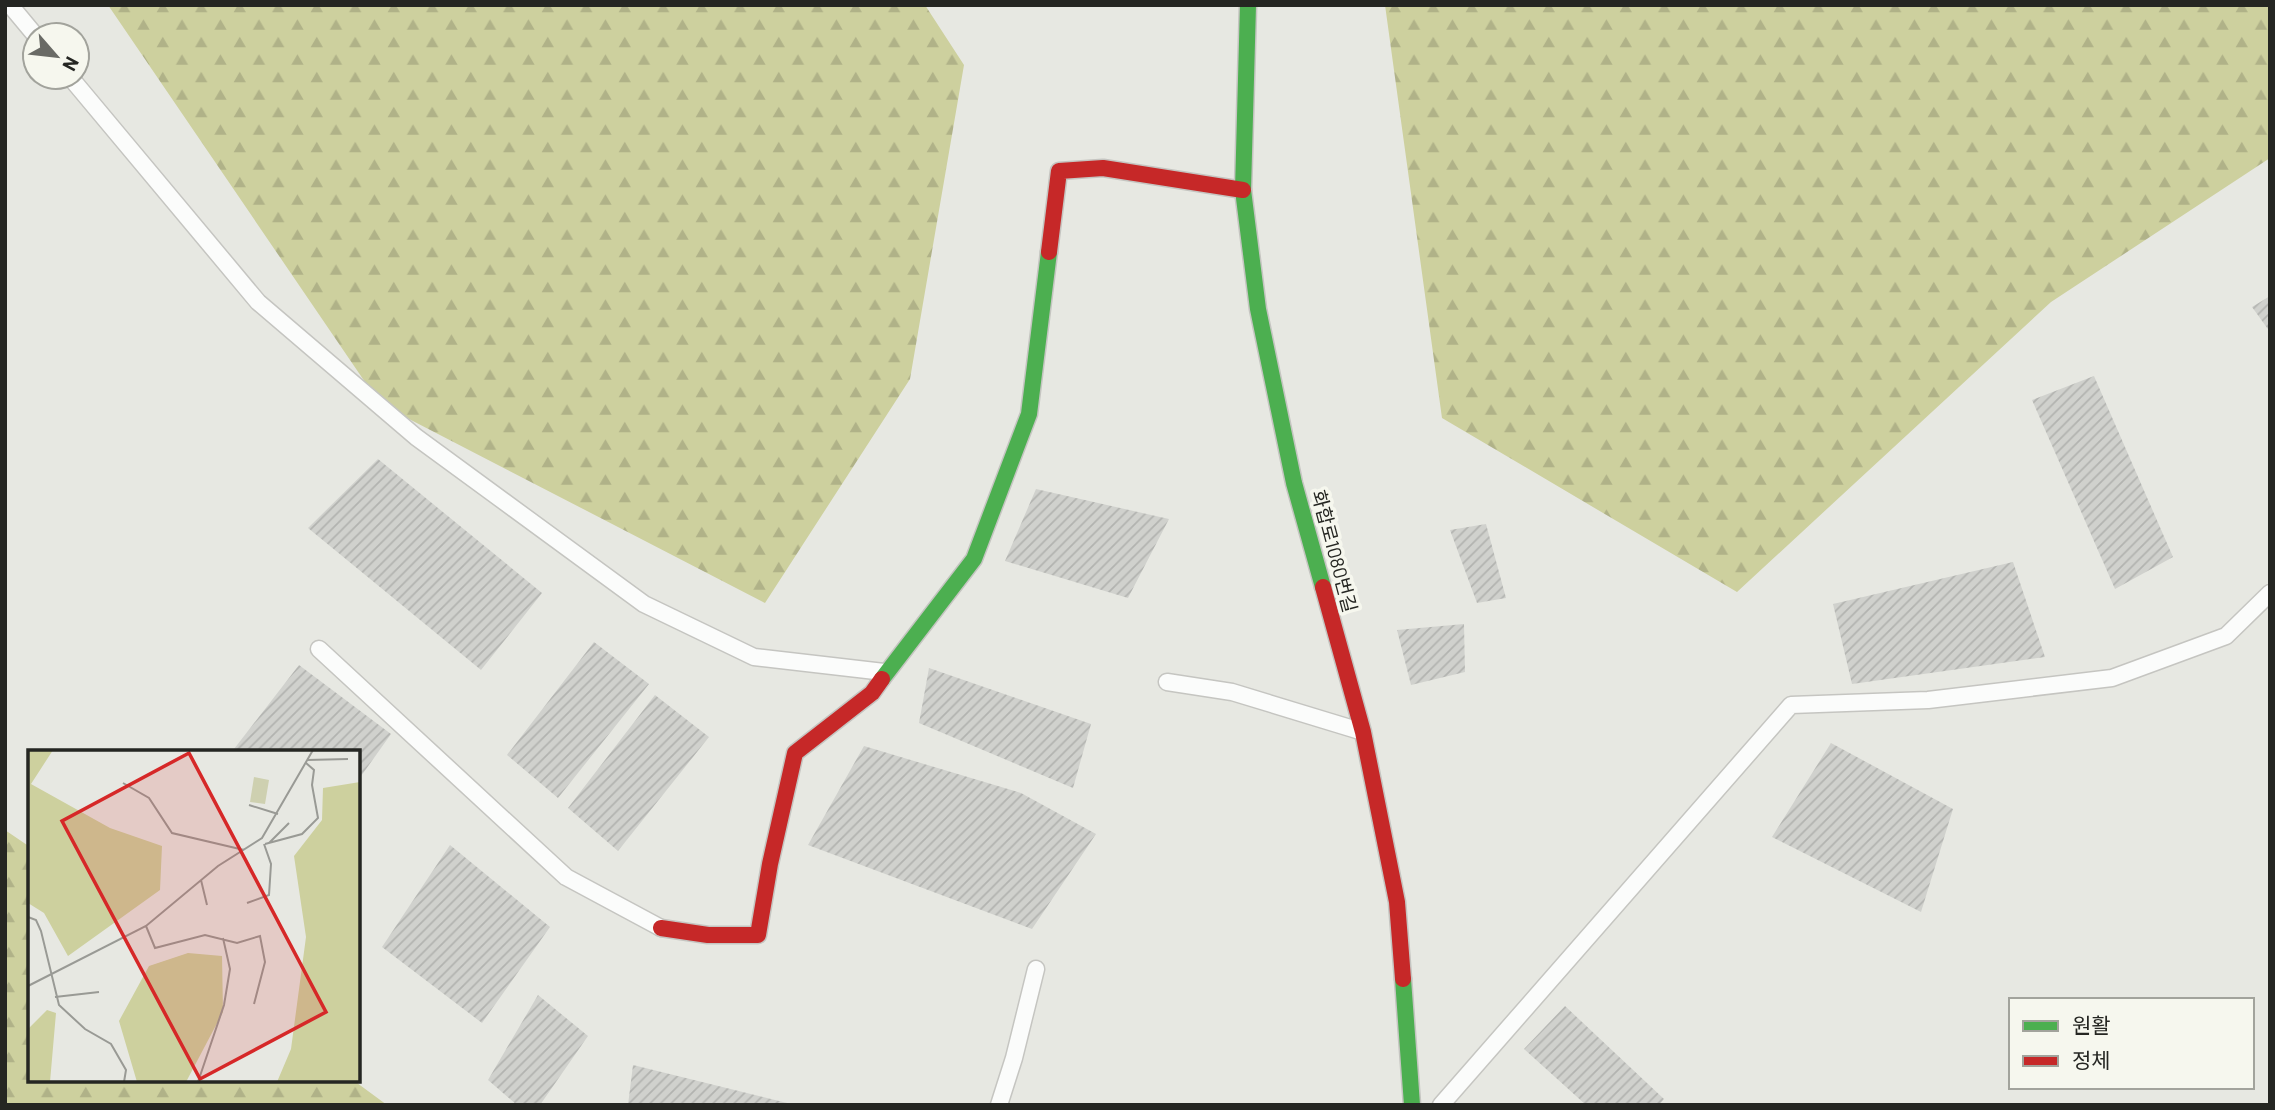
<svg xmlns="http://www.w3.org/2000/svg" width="2275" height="1110" font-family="Barlow,'Noto Sans KR',sans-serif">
<defs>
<pattern id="forest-firs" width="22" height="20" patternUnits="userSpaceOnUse" patternTransform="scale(1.75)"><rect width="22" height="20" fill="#cdd09e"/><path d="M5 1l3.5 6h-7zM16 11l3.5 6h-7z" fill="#b0b288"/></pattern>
<pattern id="building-hatch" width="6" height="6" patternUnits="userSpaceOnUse" patternTransform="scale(1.75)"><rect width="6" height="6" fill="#d0d1cd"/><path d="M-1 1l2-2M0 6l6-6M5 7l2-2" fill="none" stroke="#b2b3b0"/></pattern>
</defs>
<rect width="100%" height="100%" fill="#e7e8e2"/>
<path fill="url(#forest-firs)" d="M108,5H925L964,65L910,379L765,603L380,404Z
M1385,5H2270V158L2051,302L1737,592L1442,418Z
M5,830L30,847V1080H353L387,1105H5Z"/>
<path fill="url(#building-hatch)" d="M2270,296V332L2252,307Z
M2094,376L2173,557L2115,589L2032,400Z
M378,459L542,593L481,670L308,528Z
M1036,489L1169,519L1128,598L1005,561Z
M1486,524L1506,598L1477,603L1450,530Z
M2013,562L2045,657L1852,684L1833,604Z
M1464,624L1465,672L1411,685L1397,630Z
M594,642L649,684L558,798L507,755Z
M299,665L391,734L359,779V751H236L234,749Z
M929,668L1091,724L1073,788L919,723Z
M655,695L709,737L618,851L568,808Z
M1831,743L1953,809L1921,912L1772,837Z
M864,746L1021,793L1096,834L1032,929L808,845Z
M450,845L550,927L482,1023L382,947Z
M538,995L588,1036L540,1105H517L488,1080Z
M1565,1006L1664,1099L1659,1105H1586L1524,1049Z
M633,1065L791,1104V1105H628Z"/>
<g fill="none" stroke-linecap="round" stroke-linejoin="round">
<defs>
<path id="lane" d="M10,5L35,35
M70,77L258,302L416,437L644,604L754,657L884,672
M319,649L566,877L661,928
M1167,682L1232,692L1360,731
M999,1105L1014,1058L1036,969
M1441,1105L1791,705L1928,700L2112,678L2226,636L2270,593"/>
<path id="fast" d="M1248,5L1243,190L1258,309L1294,483L1323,587
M882,679L974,559L1029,414L1049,252
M1403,979L1412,1105"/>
<path id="jam" d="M1049,252L1059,171L1103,168L1243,190
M1323,587L1363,732L1397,902L1403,979
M661,928L708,935H758L770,864L795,753L872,693L882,679"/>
</defs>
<use href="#lane" stroke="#c5c5c1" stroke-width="19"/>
<use href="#fast" stroke="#c5c5c1" stroke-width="19"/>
<use href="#jam" stroke="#c5c5c1" stroke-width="19"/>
<use href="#lane" stroke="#fbfcfb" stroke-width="16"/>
<use href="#fast" stroke="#4caf50" stroke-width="16"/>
<use href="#jam" stroke="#c62828" stroke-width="16"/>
</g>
<g text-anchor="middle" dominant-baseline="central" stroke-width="7" stroke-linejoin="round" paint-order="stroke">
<g font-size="19" fill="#252622" stroke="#f6f7ee">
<text transform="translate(1335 551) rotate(75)">화합로1080번길</text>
</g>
</g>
<g transform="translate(28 750)">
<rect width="332" height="332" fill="#e7e8e2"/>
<path d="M25,0L3,34L82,78L134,96L132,140L40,206L16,163L0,153V0ZM332,32V332H249L263,299L278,187L266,106L294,70L295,38ZM160,203L194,206L195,262L158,332H109L91,271L121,216ZM19,260L28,263L22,332H0V279Z" fill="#cdd09e"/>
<path d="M226,27L241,30L237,54L222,52Z" fill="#ced0b0"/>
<path fill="none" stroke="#999a95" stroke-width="2" d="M279,10L320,9M95,33L121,48L144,83L216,100M221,55L250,64M241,93L261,73M237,94L274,84L290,68L284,35L286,20L278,13M173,130L179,155M219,153L241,145L243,114L236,94M0,167L8,170L13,181L31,255L57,279L83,294L98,320L96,332M118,176L127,198L177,185L209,193L232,186L237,212L226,254M0,236L118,176L190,116L234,88L285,0M27,247L71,242M170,332L196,255L202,219L195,188"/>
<path fill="#d62828" fill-opacity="0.15" stroke="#d62828" stroke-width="3.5" d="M161,3L298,262L172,329L34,71Z"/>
<rect width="332" height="332" fill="none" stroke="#252622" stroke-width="3.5"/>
</g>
<rect width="2275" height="1110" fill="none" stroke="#252622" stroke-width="14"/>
<rect x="2009" y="998" width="245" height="91" fill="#f6f7ee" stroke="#a2a39c" stroke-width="2"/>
<rect x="2023" y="1021" width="35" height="10" fill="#4caf50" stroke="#a2a39c" stroke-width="2"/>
<text x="2072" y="1033" font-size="21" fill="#252622">원활</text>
<rect x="2023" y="1056" width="35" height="10" fill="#c62828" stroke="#a2a39c" stroke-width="2"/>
<text x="2072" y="1068" font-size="21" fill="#252622">정체</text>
<g transform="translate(56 56) rotate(118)"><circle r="33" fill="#f6f7ee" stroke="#a2a39c" stroke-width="2"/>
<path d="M0-5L12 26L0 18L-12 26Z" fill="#696a65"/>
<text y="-10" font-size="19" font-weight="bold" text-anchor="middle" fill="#252622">N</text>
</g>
</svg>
